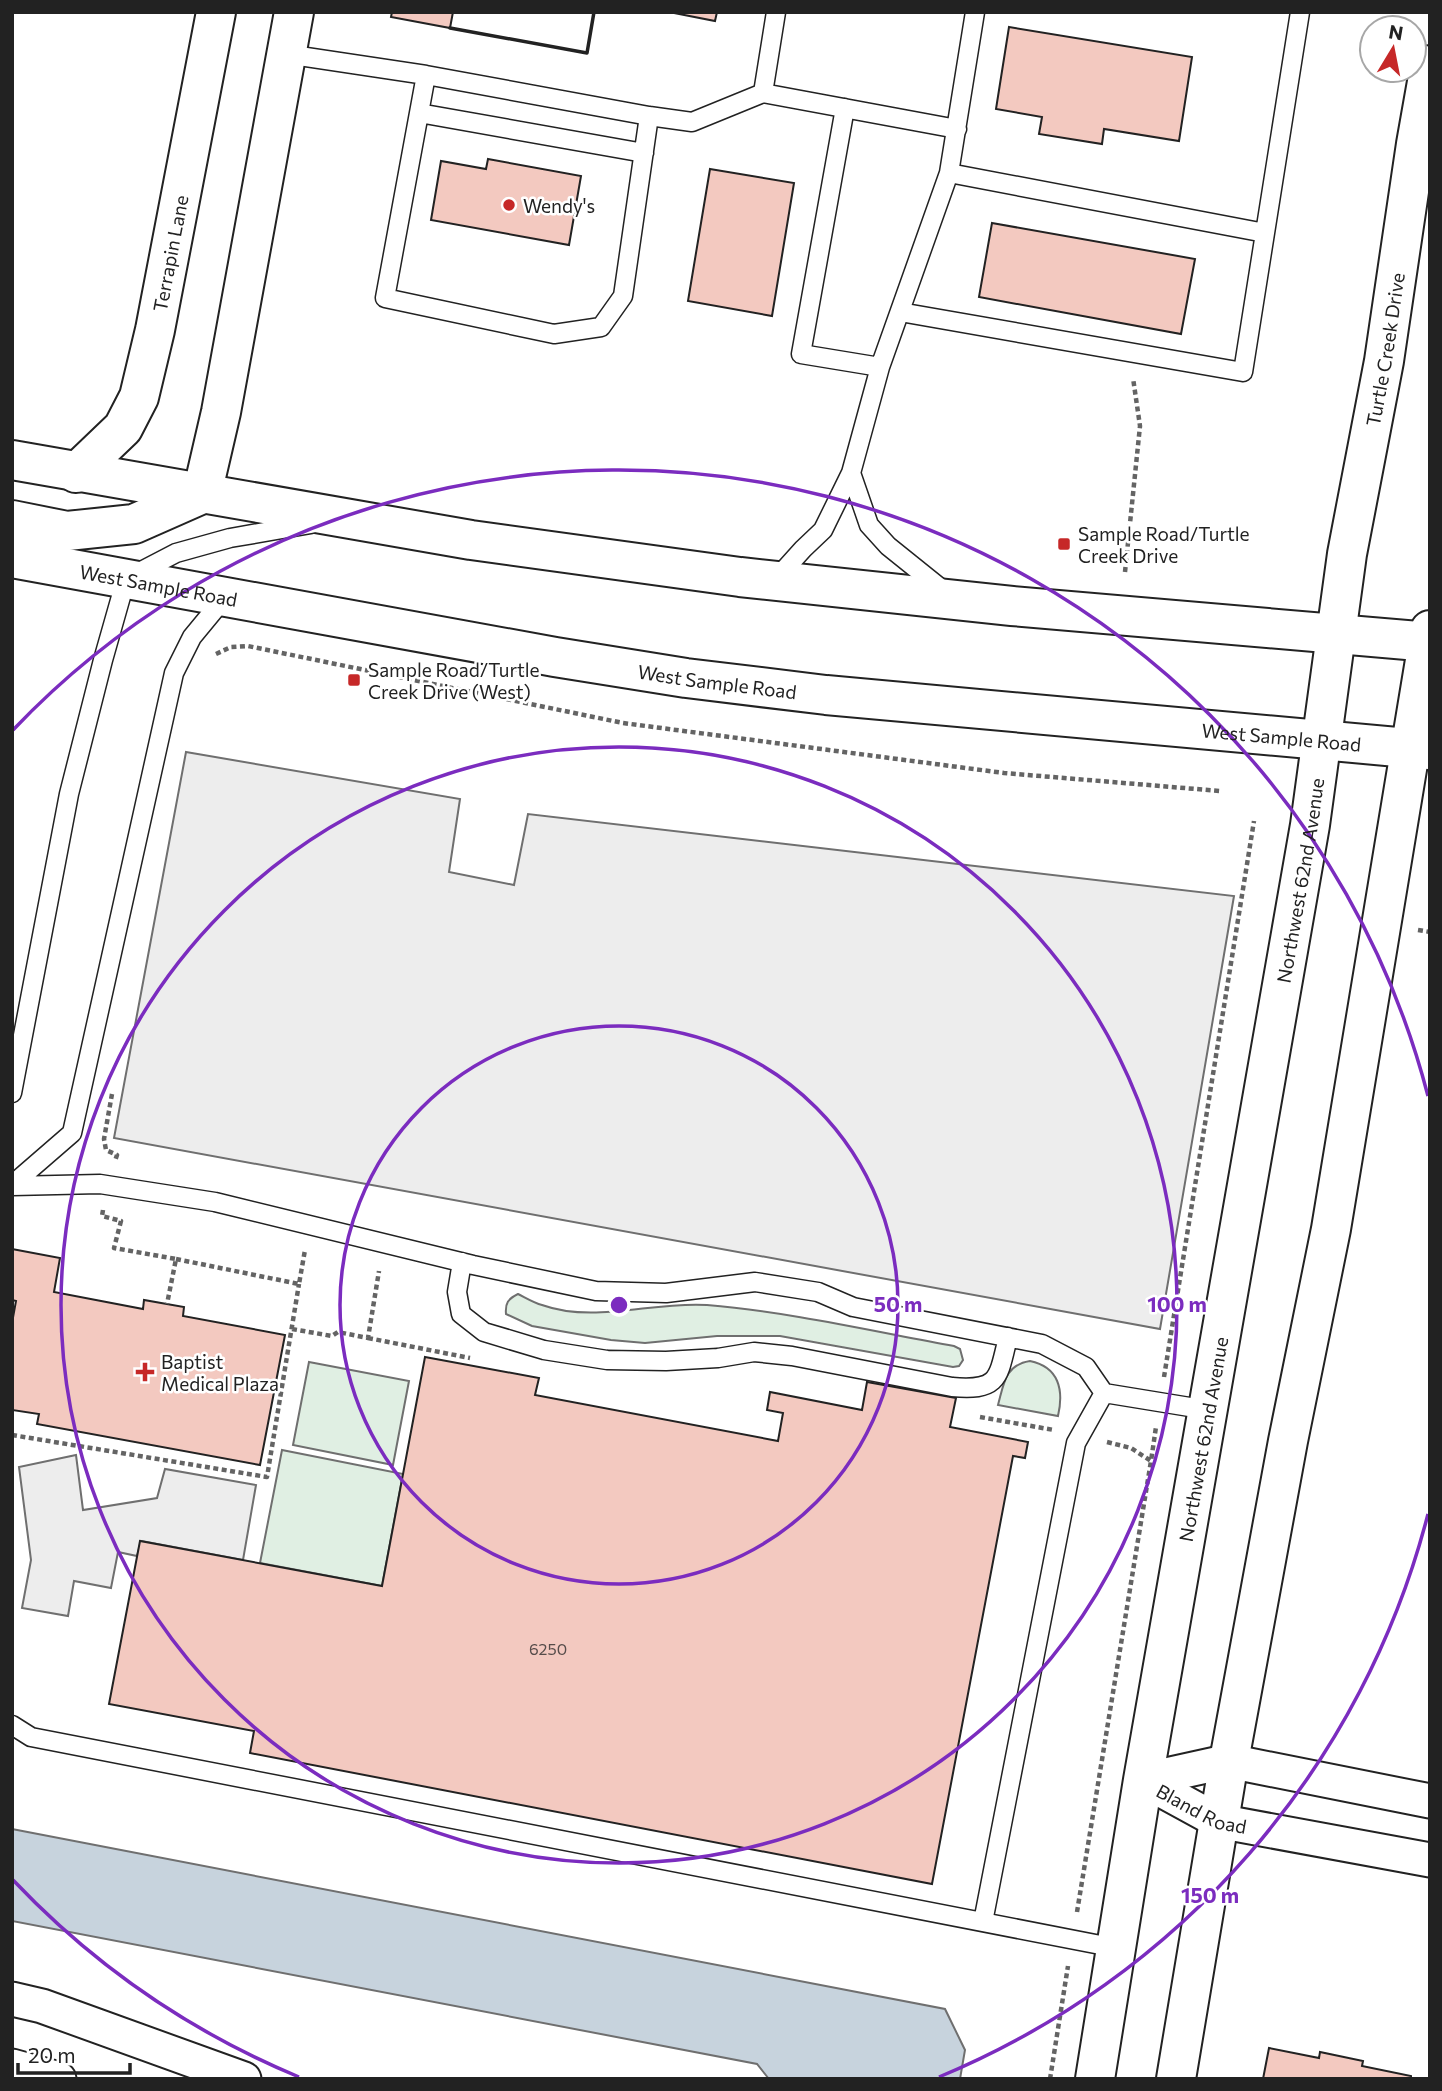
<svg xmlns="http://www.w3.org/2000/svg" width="1442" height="2091" font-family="Commissioner,sans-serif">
<rect width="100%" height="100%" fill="#fff"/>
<path fill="#e0efe3" stroke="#6f6f6f" stroke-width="2" d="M518,1294C526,1298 534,1303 542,1305C595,1324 653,1301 707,1305C790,1312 872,1331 954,1346L960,1349L963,1360L959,1366L953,1367L780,1336H717L645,1343L611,1340L532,1326L506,1314C505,1303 508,1299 518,1294Z
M1030,1361C1059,1367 1064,1390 1058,1416L998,1405C1004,1383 1005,1365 1030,1361Z
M309,1362L409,1381L393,1465L293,1445Z
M282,1450L403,1474L382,1586L260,1563Z"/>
<path fill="#ededed" stroke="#6f6f6f" stroke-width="2" d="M186,752L460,799L449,872L514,885L528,814L1234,896L1160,1329L114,1138Z
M76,1455L83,1510L157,1498L165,1469L256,1485L243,1560L141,1541L137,1556L118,1552L111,1588L74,1581L68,1616L22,1608L31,1560L19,1467Z"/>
<path fill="#c7d3dd" stroke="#6f6f6f" stroke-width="2" d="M12,1829L945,2009L965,2050L960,2079H769L757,2064L12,1921Z"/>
<path fill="#f3c9c0" stroke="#222" stroke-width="2" d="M392,12H453L450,28L391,17Z
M669,12H717L715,21Z
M1009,27L1192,57L1179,141L1104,129L1102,144L1039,134L1042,117L996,109Z
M488,159L581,176L569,245L431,220L441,161L486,169Z
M710,169L794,183L772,316L688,301Z
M992,223L1195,259L1181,334L979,297Z
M12,1249L60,1258L54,1292L143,1309L144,1300L184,1307L183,1316L285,1335L260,1465L37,1424L39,1414L12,1410V1323L16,1301L12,1300Z
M425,1357L539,1378L535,1395L778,1441L783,1413L767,1410L770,1392L862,1410L867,1382L956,1398L950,1427L1028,1442L1025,1458L1013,1456L932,1884L250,1753L254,1731L109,1704L140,1541L382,1586Z
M1269,2048L1319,2058L1320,2052L1363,2061L1362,2066L1411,2076V2079H1263Z"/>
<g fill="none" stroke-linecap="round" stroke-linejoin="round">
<defs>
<path id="service" d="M286,54L426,75L649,116L692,122L763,93L776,12
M426,75L385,298L554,334L601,327L623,296L649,116
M763,93L957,129
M845,108L801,354L880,367
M419,113L644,153
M949,173L1265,233
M900,312L1243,372L1300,12
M851,473L880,367L949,173L975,12
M776,579L803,549L823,530L851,473L869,525L888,546L944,591
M12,1093L69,794L103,660L126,579L176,553L230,538L311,524
M12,1185L72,1133L174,673L192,637L225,597
M12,1186L100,1184L215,1202L473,1265L596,1291L666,1293L755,1282L818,1292L853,1307L1042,1344L1086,1367L1104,1393L1208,1410
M462,1262L457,1292L461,1314L484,1332L544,1350L607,1360L666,1361L718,1358L754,1352L792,1356L952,1387C999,1391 998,1379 1008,1337
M12,1725L31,1737L1116,1948
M983,1922L1076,1443L1104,1393"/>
<g id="minor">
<path id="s1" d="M1143,1780L1218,1821L1430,1860"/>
<path d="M1143,1780L1229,1761L1430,1801"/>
<path d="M12,1999L42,2006L244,2079"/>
<path d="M12,2066L59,2079"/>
</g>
<g id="tertiary">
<path id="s2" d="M76,473L123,428L139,397L155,330L216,12"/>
<path d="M12,520L67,531L134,524L202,494L221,412L294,12"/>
<path id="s3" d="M1095,2079L1143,1780L1310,825L1347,554L1384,361L1416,144L1430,65"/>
<path d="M1176,2079L1229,1761L1288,1441L1331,1229L1430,630"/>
</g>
<g id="primary">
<path d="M12,460L471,540L740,577L1012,606L1430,642"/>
<path id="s4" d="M12,558L555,657L686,678L826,695L1430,750"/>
</g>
</defs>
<use href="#service" stroke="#222" stroke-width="21"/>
<use href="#minor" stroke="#222" stroke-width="37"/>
<use href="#tertiary" stroke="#222" stroke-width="42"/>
<use href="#primary" stroke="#222" stroke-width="42"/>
<path stroke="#646464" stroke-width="4.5" stroke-dasharray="5 3.5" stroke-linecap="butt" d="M1125,572L1140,426L1133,378
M216,654L231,647L248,646L623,723L1004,773L1220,791
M1418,930L1430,932
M112,1094L104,1139L106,1150L117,1155L115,1161
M103,1210L102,1216L121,1221L114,1248L176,1259L167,1304
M176,1259L299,1284L305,1250
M292,1329L332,1336L338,1332L368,1338L379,1271
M368,1338L470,1358
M1164,1377L1254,821
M980,1417L1054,1430
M12,1435L267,1477L299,1284
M1107,1442L1131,1448L1151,1461L1156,1427
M1077,1912L1151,1461
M1050,2079L1068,1966"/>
<use href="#service" stroke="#fff" stroke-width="18"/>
<use href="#minor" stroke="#fff" stroke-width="33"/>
<use href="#tertiary" stroke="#fff" stroke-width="38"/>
<use href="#primary" stroke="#fff" stroke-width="38"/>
<path stroke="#222" stroke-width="3.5" d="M450,28L587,53L594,12"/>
</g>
<g fill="none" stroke="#7b2cbf" stroke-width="3.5">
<circle cx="619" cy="1305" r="279"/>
<circle cx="619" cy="1305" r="558"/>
<path d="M1428 1514A836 836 0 0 1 939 2077M299 2077A836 836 0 0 1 13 1880M13 730A836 836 0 0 1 1428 1096"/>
</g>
<g fill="#c62828" stroke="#fff" stroke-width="2.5">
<circle cx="509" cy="205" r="7"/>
<rect x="1057" y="537" width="14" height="14" rx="3.5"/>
<rect x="347" y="673" width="14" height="14" rx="3.5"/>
<path d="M141.5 1361.5h7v7h7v7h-7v7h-7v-7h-7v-7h7z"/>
</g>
<g text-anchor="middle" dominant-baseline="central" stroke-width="5" stroke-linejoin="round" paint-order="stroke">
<g font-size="16" fill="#564c4a">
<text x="548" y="1648">6250</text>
</g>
<g font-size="19" fill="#222" stroke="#fff" text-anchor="start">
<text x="523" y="205">Wendy's</text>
<text x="1078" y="533">Sample Road/Turtle<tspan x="1078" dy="22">Creek Drive</tspan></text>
<text x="368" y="669">Sample Road/Turtle<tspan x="368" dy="22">Creek Drive (West)</tspan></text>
<text x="161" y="1361">Baptist<tspan x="161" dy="22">Medical Plaza</tspan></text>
</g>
<g font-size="19" fill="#222" stroke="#fff">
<text stroke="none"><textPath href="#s2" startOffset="247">Terrapin Lane</textPath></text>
<text stroke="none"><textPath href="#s3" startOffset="1754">Turtle Creek Drive</textPath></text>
<text stroke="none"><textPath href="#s4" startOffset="149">West Sample Road</textPath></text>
<text stroke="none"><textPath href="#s4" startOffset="716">West Sample Road</textPath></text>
<text stroke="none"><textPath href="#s4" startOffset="1283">West Sample Road</textPath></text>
<text stroke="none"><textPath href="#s3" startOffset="1216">Northwest 62nd Avenue</textPath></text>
<text stroke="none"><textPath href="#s3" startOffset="649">Northwest 62nd Avenue</textPath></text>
<text stroke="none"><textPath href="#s1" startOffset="66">Bland Road</textPath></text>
</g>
</g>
<circle cx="619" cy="1305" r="10" fill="#7b2cbf" stroke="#fff" stroke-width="3.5"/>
<g font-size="21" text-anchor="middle" font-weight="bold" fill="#7b2cbf" stroke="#fff" stroke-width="5" stroke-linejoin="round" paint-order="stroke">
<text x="898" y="1312">50 m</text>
<text x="1177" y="1312">100 m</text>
<text x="1210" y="1903">150 m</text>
</g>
<rect width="1442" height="2091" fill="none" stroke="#222222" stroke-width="28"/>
<g transform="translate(1393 49) rotate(10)"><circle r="33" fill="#ffffff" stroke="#a7a7a7" stroke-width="2"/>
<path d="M0-5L12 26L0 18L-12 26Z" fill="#c62828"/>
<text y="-10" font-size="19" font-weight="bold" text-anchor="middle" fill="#222222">N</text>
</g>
<path d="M18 2063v10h112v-10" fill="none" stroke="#222222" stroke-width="3.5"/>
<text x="28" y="2063" font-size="21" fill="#222222" stroke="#ffffff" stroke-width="5" paint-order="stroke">20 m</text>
</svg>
